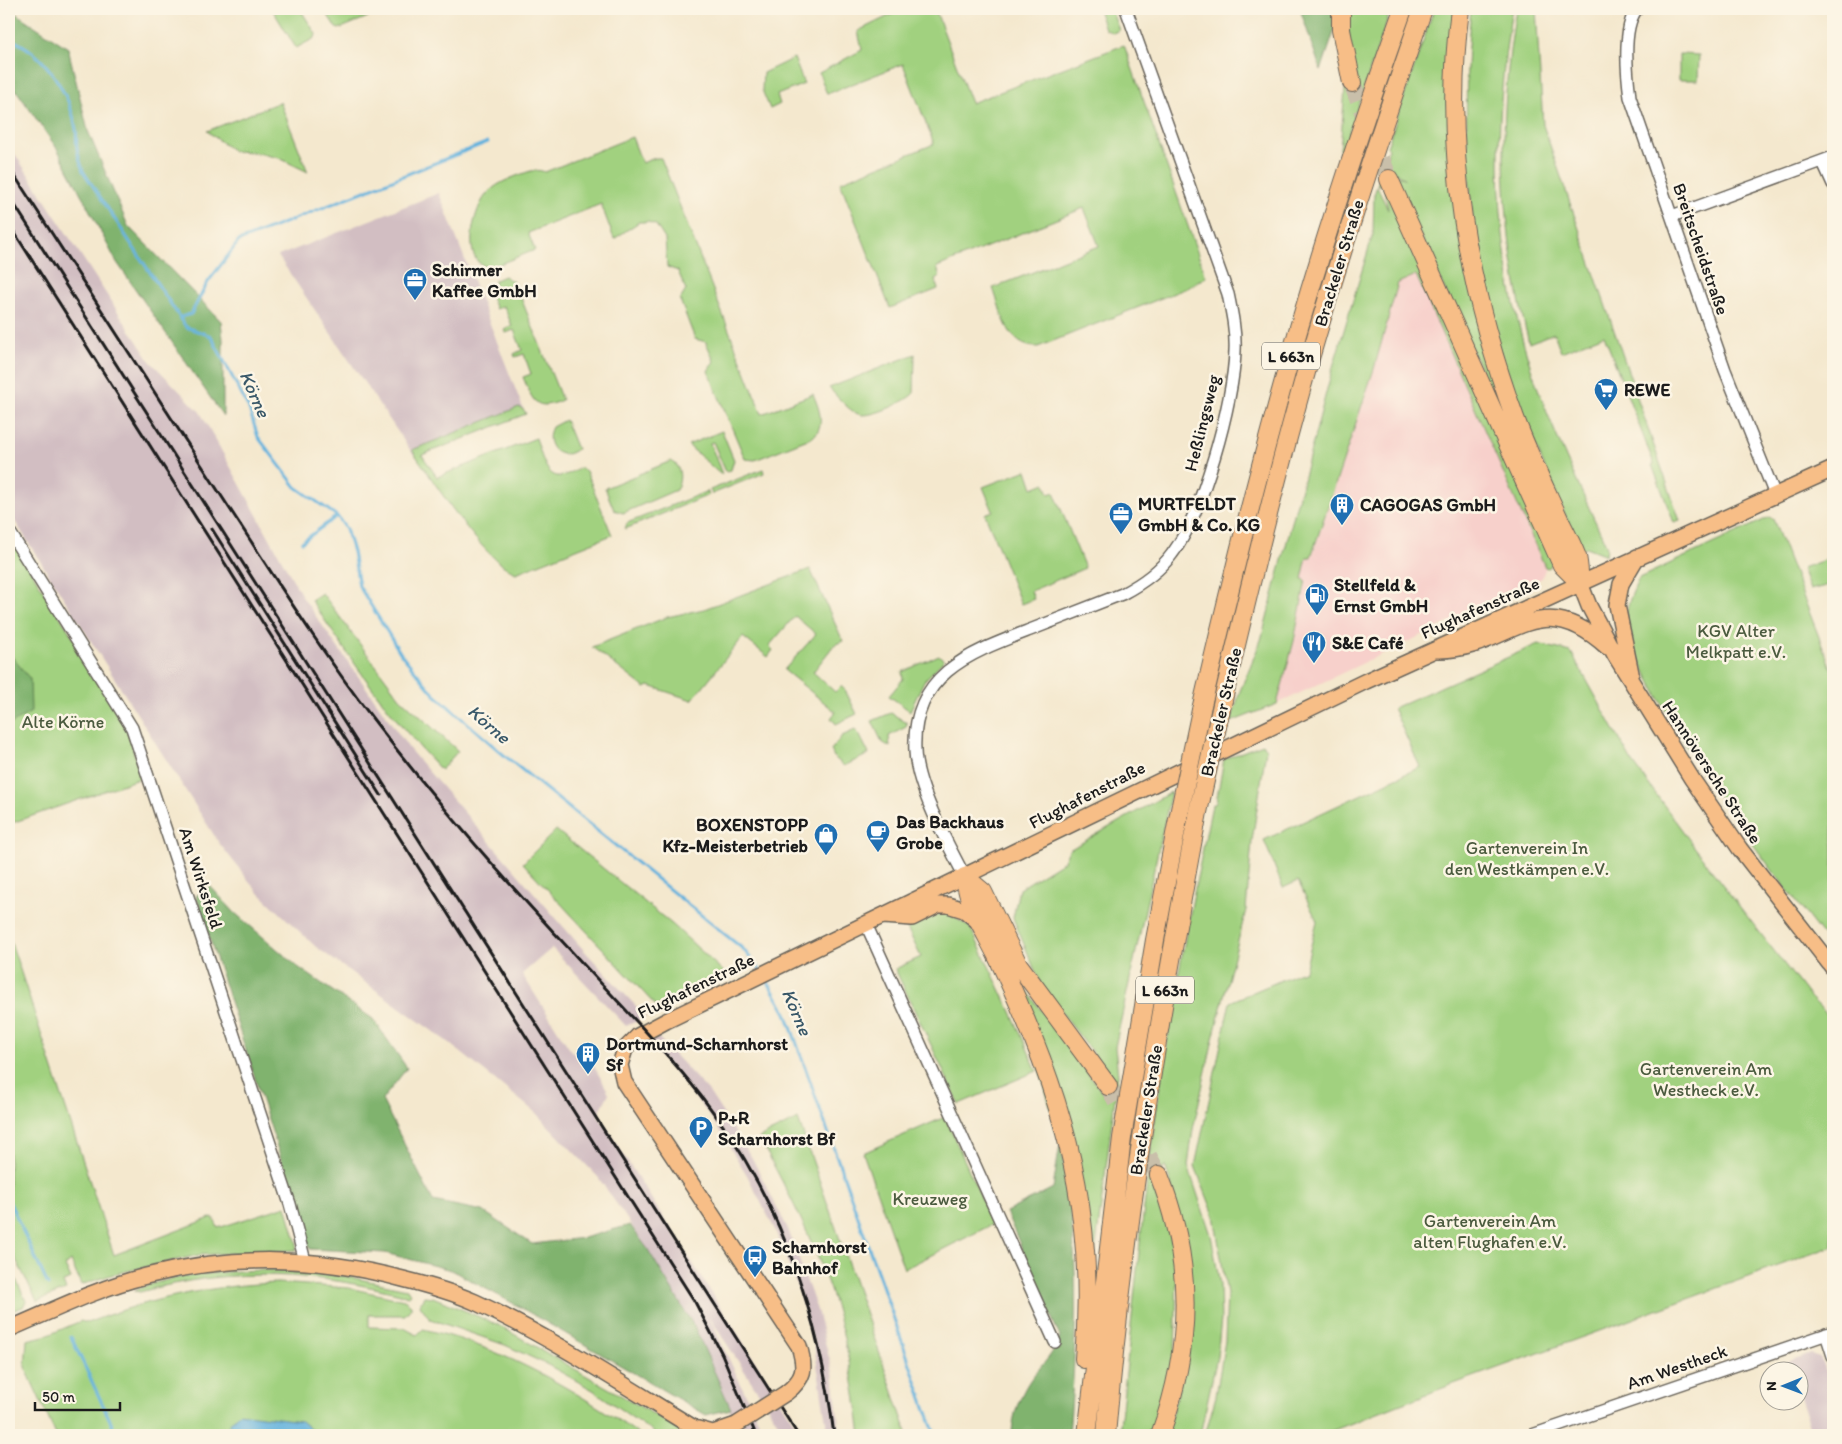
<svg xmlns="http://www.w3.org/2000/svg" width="1842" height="1444" font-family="Itim,sans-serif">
<rect width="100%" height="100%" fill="#fcf5e5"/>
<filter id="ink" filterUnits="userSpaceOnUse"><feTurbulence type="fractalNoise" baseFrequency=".02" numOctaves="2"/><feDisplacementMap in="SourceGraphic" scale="10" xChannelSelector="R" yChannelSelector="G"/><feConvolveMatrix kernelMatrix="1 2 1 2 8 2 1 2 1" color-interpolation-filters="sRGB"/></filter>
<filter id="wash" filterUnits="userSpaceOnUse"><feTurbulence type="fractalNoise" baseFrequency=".0096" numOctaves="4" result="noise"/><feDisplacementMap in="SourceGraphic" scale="20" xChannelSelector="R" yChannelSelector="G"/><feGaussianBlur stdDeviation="1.12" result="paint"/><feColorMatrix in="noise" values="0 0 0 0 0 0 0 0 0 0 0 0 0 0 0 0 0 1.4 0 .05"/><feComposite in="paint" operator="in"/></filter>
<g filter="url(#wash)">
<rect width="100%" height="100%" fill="#f4e8ce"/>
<path fill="#f7d0cb" d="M1416,275L1546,566L1542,578L1277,704L1294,641L1306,581L1302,579L1307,556L1312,557L1374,369L1398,283Z"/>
<path fill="#d2bec2" d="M9,145L150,361L200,412L303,598L410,750L581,947L646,1017L626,1026L552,948L522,974L571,1051L591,1061L609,1093L598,1115L802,1435H786L708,1315L765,1435H740L695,1328L647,1248L598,1177L535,1112L449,1043L316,947L257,891L219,843L9,512Z
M439,193L524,411L413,454L278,256Z
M656,1035L709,1092L752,1158L788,1229L817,1310L833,1373L840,1435H828L814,1344L798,1289L775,1230L747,1175L713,1120L676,1073L646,1041Z
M1811,1354L1820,1357L1833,1393V1435H1813L1800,1397V1372L1791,1371L1787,1363Z"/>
<path fill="#a1d17f" stroke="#5e764e" d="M272,9H300L316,34L315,38L296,48Z
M324,9H350L355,16L366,9H387L339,29L336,28Z
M903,9H935L971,103L1124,45L1206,277L1187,288L1038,347C1007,348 1002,312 993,288L1099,246L1084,208L937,267L940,277L935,280L938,289L890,308L840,182L934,144L903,64L827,94L819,73L862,50L858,31Z
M1098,9H1111L1119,30L1113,33L1105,29Z
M1347,9H1391L1339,161L1345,89L1357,80L1350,50Z
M1434,9H1455L1459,231L1566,558L1394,177L1397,175L1405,179L1397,173L1377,186L1388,210L1384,187L1554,562L1548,568L1545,567L1416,275L1398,283L1374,369L1311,557H1307L1302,579L1306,580L1294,641L1277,704L1231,722L1240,691L1261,640L1332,370L1373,234L1374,195L1389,148L1387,147Z
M1471,9H1512C1492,128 1493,249 1530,365C1550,428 1580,487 1607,547L1606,555L1586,547L1580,550C1554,487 1525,425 1503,361C1468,259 1460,115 1471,9Z
M1516,9H1536L1543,125L1680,521L1674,523L1652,465L1654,464L1604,335L1561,352L1554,333L1529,343C1500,230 1497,124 1516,9Z
M1679,54L1699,55L1698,80H1679Z
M794,58L804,84L777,95L780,104L770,109L762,90L763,73Z
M280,102L308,172L279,158L253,152L233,151L207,131Z
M632,137L642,163L655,158H661L762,414L813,394C819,408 826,425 813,437L755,460L745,459L708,371L714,361L706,342L695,339L680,300L686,290L678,271L667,267L665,239L656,225L648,222H639L614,239L601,204L528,233L535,250L492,267C460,268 472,212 486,195C494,185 506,180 519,175C528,172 535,168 545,172Z
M504,276L515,283L562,400C535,412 533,401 523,377L531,374L524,354L515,357L514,354L522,350L514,330L506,333L504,330L512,326L504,306L496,309L490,295L495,280Z
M915,354L914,393C906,402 869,419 858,414C848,410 837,396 829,388Z
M519,407L524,410L526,414L422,455L437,477L536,438C540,449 545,479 561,476C568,475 574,470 581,468L586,471L612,535L516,573C482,560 434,481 412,450Z
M565,420L577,449C561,463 542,446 552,427Z
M722,431L734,460L731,470L726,472L713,442L710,443L722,474H720L688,445Z
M671,461L676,464C681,471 681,482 676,490L623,513L614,510L605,488Z
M763,469L764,473L712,494L710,490Z
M1027,470L1033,488L1045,483L1049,494L1054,492L1085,568L1031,591L1034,599L1021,604L985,514L993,511L983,487Z
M708,491L709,495L625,529L627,523Z
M1770,517L1773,519L1833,673V949C1767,864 1699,778 1650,681C1640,661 1627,641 1626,618C1626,605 1634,590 1639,578Z
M9,536L124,718L141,778L9,824Z
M1833,557V584L1810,590L1802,568Z
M810,569L843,641L834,645L813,672L835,692L841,686L845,690L857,714L836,724L831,718L836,712L784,670L816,634L795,616L769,646L773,650L768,657L743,637L692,700L649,686L645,688L592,647L667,617L704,609Z
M322,593L400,698L458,751L441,770C391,719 351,659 311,600Z
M1538,644L1571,652L1631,760L1712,871L1809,996L1833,1020V1246L1440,1389L1321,1435H1205L1216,1396L1225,1341L1227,1294L1214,1215L1195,1166L1230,1002L1305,970L1317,921L1298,881L1283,888L1264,840L1420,767L1393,708Z
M939,655L944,660L924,681L910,711L889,696L903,679L902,672Z
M891,713L907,723L906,727L889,736L890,747L882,742L872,721Z
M855,730L859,734L869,754L844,766L834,757L831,750L842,736Z
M1263,744L1266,750L1252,841L1246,910L1213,1039L1193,1129L1188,1166L1211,1235L1220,1285L1221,1320L1217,1357L1200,1435H1166L1189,1351L1171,1184L1165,1166L1154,1184L1165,1211L1177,1266L1175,1360L1154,1435H1119C1130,1340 1139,1244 1151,1149C1166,1034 1188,919 1212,805L1216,803L1224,759Z
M1171,792L1115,1047L1118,1075L1094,1260L1010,968L1104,1095L1112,1078L1042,987L1013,918L1019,889L1064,861L1069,850Z
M556,830L673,925L725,973L657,1007L523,863Z
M947,913L970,927L1012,1014L1037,1071L959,1104L895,969L921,957L907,928L935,915Z
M9,936L114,1255L213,1217L218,1228L286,1206L297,1244L296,1250L199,1255L114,1274L81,1285L71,1261L65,1266L71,1279L63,1282L66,1290L37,1301L9,1246Z
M945,1117L993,1224L904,1269L863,1153Z
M798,1119L901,1415L908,1435H861C856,1398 850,1359 840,1323C823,1258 791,1197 759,1138Z
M9,1264L26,1301L23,1307L9,1312Z
M279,1270L345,1276L407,1289L410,1294L408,1296C316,1272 233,1266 140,1292L134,1291C167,1274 241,1270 279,1270Z
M278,1283L349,1288L404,1300L411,1305V1308L405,1315H369V1327L404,1328L417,1335L423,1329C439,1333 456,1337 471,1343C531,1364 588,1399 640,1435H56L25,1367L27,1340L48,1335L81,1321L87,1323C148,1299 212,1285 278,1283Z
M424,1296L433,1297L498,1325L690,1435H657L593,1390L548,1365L505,1345L430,1319L420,1305Z"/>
<path fill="#80b36e" stroke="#4e6845" d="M9,9L68,48L88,131L128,226L221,321L223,339V416L116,261L58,150L9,80Z
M1300,9H1335L1334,32L1321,71Z
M9,653L30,679L31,712L9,725Z
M210,886L235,913L298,967L373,1019L407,1068L382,1100L433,1201L483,1211L532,1244L583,1238L630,1225L647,1248L695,1328L731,1409L706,1415L518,1306L451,1270L385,1253L310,1249L196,896Z
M1060,1144C1081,1241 1077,1337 1069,1435H1012C1012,1415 1021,1392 1033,1376C1044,1363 1054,1353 1060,1337L1006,1212L1053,1188Z"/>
<path fill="#64b2dd" stroke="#40677c" d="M239,1413L301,1421L317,1435H235L229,1424Z"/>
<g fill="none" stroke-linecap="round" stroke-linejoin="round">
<path stroke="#64b2dd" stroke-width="3" d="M9,39C44,51 70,93 76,129C77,135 76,142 77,148C78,156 81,164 83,171L186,327L211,336L249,409L258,437L296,487L337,516L346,529L353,552L359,586L401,654L434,694L505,756L743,949L760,970
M181,317L191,314L208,282L239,241L488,142
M302,542L337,516
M765,977L786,1013L935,1435
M9,1201L48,1285
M71,1337L117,1435"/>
</g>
</g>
<g filter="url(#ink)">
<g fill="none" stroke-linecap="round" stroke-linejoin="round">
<path stroke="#c9bfaa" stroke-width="18" stroke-dasharray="18 9" stroke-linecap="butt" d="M1352,83L1389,179
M1108,1086L1159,1175"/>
<defs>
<path id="minor" d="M1637,9C1622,27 1627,74 1630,97L1725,370L1775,495
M1823,162L1833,184
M1672,216L1833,157
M9,531L132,728L290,1204L305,1261
M965,877C948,845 916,786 915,751C911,674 970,653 1030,630C1060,618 1091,606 1122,594C1141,584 1159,572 1172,554C1202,515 1234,401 1235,351C1236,332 1232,313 1228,294L1126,9
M866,924L1055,1342
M1826,1334L1833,1356
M1532,1435L1833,1332"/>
<path id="major" d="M1580,583L1589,606L1615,655L1692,779L1740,849L1833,968
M1437,650C1509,652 1535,582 1607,647
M1631,673L1617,605L1621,584L1637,557
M883,916L912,918L938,905H948L964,910L980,923
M9,1329C54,1310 98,1288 146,1276C234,1254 315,1256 403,1279C427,1285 452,1292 475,1302C551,1337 622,1384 694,1428L713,1433L736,1425
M786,1393C805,1378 806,1369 799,1346L624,1082L620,1065L625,1049L638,1036L666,1021L1366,681L1833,469"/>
<path id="highway" d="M1341,9V30L1352,83
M1460,9C1442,147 1467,288 1515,418C1528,453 1544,486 1559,519C1565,531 1572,544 1577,557C1579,565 1579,575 1580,583
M1389,179L1562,565L1580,583
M1223,700C1246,602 1269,505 1296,408C1333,273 1377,141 1423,9
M1201,710C1225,607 1250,504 1278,402C1314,269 1357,138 1403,9
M965,877C968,905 983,928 996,954C1006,974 1015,995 1024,1016C1073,1130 1095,1235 1084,1359
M965,877L983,892L1018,964L1108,1086
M1159,1175C1194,1264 1192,1346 1160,1435
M1087,1435L1122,1138L1155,940L1177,824
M1106,1435C1124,1226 1159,1019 1198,812"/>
</defs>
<use href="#minor" stroke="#68635a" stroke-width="14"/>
<use href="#major" stroke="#68635a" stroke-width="18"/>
<use href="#highway" stroke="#68635a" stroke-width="20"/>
<use href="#minor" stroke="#fff" stroke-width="11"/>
<use href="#major" stroke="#f7be87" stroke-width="15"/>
<use href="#highway" stroke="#f7be87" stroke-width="18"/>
<path stroke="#1c1c1c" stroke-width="3" d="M9,167C81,279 153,391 226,503C274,576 320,650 373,719C435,801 503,878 573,953C633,1019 699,1082 745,1160C795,1245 822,1337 834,1435
M9,196L798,1435
M9,224L695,1302L722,1354L756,1435
M212,529L381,795"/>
<defs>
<path id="major-bridge" d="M736,1425L786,1393"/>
<path id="highway-bridge" d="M1198,812L1223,700
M1177,824L1201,710"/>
</defs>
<use href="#major-bridge" stroke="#68635a" stroke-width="18" stroke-linecap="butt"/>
<use href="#highway-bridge" stroke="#68635a" stroke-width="20" stroke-linecap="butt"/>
<use href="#major-bridge" stroke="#f7be87" stroke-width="15"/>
<use href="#highway-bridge" stroke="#f7be87" stroke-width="18"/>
</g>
</g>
<defs>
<symbol id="office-pin" viewBox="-11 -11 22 30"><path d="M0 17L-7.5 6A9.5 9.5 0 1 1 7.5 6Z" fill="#1f6fb2" stroke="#fcf5e5"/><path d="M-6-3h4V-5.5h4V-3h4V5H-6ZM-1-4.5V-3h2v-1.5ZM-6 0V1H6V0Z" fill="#fff"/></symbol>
<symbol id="supermarket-pin" viewBox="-11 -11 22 30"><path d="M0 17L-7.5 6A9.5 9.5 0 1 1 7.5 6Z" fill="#1f6fb2" stroke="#fcf5e5"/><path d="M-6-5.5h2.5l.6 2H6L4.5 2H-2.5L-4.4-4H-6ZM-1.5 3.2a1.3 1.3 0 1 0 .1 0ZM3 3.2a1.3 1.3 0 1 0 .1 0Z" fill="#fff"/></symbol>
<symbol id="building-pin" viewBox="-11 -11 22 30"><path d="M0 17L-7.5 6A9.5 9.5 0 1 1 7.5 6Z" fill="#1f6fb2" stroke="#fcf5e5"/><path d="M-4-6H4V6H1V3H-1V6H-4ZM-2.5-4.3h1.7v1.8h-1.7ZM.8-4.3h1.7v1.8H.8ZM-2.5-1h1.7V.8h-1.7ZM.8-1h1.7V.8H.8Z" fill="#fff"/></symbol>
<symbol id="fuel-pin" viewBox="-11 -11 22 30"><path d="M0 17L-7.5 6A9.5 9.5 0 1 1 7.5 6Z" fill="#1f6fb2" stroke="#fcf5e5"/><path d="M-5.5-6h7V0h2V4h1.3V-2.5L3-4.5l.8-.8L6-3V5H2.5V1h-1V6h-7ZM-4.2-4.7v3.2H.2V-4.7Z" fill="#fff"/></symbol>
<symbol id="restaurant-pin" viewBox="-11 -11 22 30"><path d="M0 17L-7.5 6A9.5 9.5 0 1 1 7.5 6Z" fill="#1f6fb2" stroke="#fcf5e5"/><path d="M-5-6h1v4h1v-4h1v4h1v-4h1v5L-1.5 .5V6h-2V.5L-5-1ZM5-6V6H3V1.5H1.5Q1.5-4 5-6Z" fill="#fff"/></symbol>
<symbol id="cafe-pin" viewBox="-11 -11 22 30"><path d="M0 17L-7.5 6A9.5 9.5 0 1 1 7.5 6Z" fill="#1f6fb2" stroke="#fcf5e5"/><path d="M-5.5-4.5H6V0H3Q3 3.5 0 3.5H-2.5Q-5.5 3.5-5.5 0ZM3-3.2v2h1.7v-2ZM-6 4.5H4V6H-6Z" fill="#fff"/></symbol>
<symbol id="shop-pin" viewBox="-11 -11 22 30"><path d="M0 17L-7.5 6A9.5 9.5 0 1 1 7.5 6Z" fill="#1f6fb2" stroke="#fcf5e5"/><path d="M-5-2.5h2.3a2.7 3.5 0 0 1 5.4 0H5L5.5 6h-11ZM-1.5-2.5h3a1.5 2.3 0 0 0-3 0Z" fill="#fff"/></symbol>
<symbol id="parking-pin" viewBox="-11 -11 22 30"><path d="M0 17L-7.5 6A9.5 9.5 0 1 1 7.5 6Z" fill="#1f6fb2" stroke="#fcf5e5"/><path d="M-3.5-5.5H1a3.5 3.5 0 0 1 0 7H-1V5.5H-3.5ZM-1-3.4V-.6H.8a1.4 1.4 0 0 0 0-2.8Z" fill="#fff"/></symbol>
<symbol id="bus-pin" viewBox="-11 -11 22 30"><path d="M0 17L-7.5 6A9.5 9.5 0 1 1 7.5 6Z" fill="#1f6fb2" stroke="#fcf5e5"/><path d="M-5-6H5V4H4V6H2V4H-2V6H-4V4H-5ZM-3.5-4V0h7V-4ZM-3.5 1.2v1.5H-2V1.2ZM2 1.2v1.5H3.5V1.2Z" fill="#fff"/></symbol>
</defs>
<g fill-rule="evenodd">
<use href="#office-pin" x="401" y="266" width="28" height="38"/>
<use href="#supermarket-pin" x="1592" y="376" width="28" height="38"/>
<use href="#building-pin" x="1328" y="491" width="28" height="38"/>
<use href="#office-pin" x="1107" y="500" width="28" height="38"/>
<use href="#fuel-pin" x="1303" y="581" width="28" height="38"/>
<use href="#restaurant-pin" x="1300" y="629" width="28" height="38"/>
<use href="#cafe-pin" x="864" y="818" width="28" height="38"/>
<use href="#shop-pin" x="812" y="821" width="28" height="38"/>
<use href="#building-pin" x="574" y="1040" width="28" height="38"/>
<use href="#parking-pin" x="687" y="1114" width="28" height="38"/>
<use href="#bus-pin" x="741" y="1243" width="28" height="38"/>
</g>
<g text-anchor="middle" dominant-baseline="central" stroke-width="5" stroke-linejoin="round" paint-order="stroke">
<g fill="#fcf5e5" stroke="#5f5d58" stroke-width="1">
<rect x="1262" y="342.5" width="58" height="27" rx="4"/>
<rect x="1136" y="976.5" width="58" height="27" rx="4"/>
</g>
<g font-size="16" font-weight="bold" fill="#1c1c1c">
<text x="1291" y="356">L 663n</text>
<text x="1165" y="990">L 663n</text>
</g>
<g font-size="18" fill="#1c1c1c" stroke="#fcf5e5">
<text transform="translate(1701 249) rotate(71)">Breitscheidstraße</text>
<text transform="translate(1339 263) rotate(-73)">Brackeler Straße</text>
<text transform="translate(1202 423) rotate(-76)">Heßlingsweg</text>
<text transform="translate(1480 608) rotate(-24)">Flughafenstraße</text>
<text transform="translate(1221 712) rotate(-77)">Brackeler Straße</text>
<text transform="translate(1712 772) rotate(57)">Hannöversche Straße</text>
<text transform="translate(1087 795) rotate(-27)">Flughafenstraße</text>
<text transform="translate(201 878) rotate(72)">Am Wirksfeld</text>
<text transform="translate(696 986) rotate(-26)">Flughafenstraße</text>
<text transform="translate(1146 1110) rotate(-81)">Brackeler Straße</text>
<text transform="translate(1677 1367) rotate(-19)">Am Westheck</text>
</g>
<g font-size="18" font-weight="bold" fill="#1c1c1c" stroke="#fcf5e5" text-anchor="start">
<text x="432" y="270">Schirmer<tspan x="432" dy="21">Kaffee GmbH</tspan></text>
<text x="1624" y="390">REWE</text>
<text x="1138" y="504">MURTFELDT<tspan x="1138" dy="21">GmbH &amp; Co. KG</tspan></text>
<text x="1360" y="505">CAGOGAS GmbH</text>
<text x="1334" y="585">Stellfeld &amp;<tspan x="1334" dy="21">Ernst GmbH</tspan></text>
<text x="1332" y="643">S&amp;E Café</text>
<text x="896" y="822">Das Backhaus<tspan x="896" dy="21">Grobe</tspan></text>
<text x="808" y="825" text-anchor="end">BOXENSTOPP<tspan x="808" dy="21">Kfz-Meisterbetrieb</tspan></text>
<text x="606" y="1044">Dortmund-Scharnhorst<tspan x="606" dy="21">Sf</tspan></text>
<text x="718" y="1118">P+R<tspan x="718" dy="21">Scharnhorst Bf</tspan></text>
<text x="772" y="1247">Scharnhorst<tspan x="772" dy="21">Bahnhof</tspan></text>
</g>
<g font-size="18" fill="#4b5b3f" stroke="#fcf5e5">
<text x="1736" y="631">KGV Alter<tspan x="1736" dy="21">Melkpatt e.V.</tspan></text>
<text x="63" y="722">Alte Körne</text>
<text x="1527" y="848">Gartenverein In<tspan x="1527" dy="21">den Westkämpen e.V.</tspan></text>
<text x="1706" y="1069">Gartenverein Am<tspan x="1706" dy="21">Westheck e.V.</tspan></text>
<text x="930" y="1199">Kreuzweg</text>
<text x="1490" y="1221">Gartenverein Am<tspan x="1490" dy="21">alten Flughafen e.V.</tspan></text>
</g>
<g font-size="19" font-style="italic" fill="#395869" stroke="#fcf5e5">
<text transform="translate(255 394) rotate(66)">Körne</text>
<text transform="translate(489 724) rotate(41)">Körne</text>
<text transform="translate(797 1012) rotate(67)">Körne</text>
</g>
</g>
<rect width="1842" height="1444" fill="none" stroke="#fcf5e5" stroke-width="30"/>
<g transform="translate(1784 1386) rotate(269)"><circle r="24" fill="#fcf5e5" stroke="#a29e95"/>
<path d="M0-4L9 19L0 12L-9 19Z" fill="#1f6fb2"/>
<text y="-8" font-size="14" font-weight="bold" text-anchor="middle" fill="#1c1c1c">N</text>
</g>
<path d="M35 1402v8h85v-8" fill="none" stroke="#1c1c1c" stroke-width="2.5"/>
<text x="42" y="1402" font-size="15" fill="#1c1c1c" stroke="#fcf5e5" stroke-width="4" paint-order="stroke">50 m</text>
</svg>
